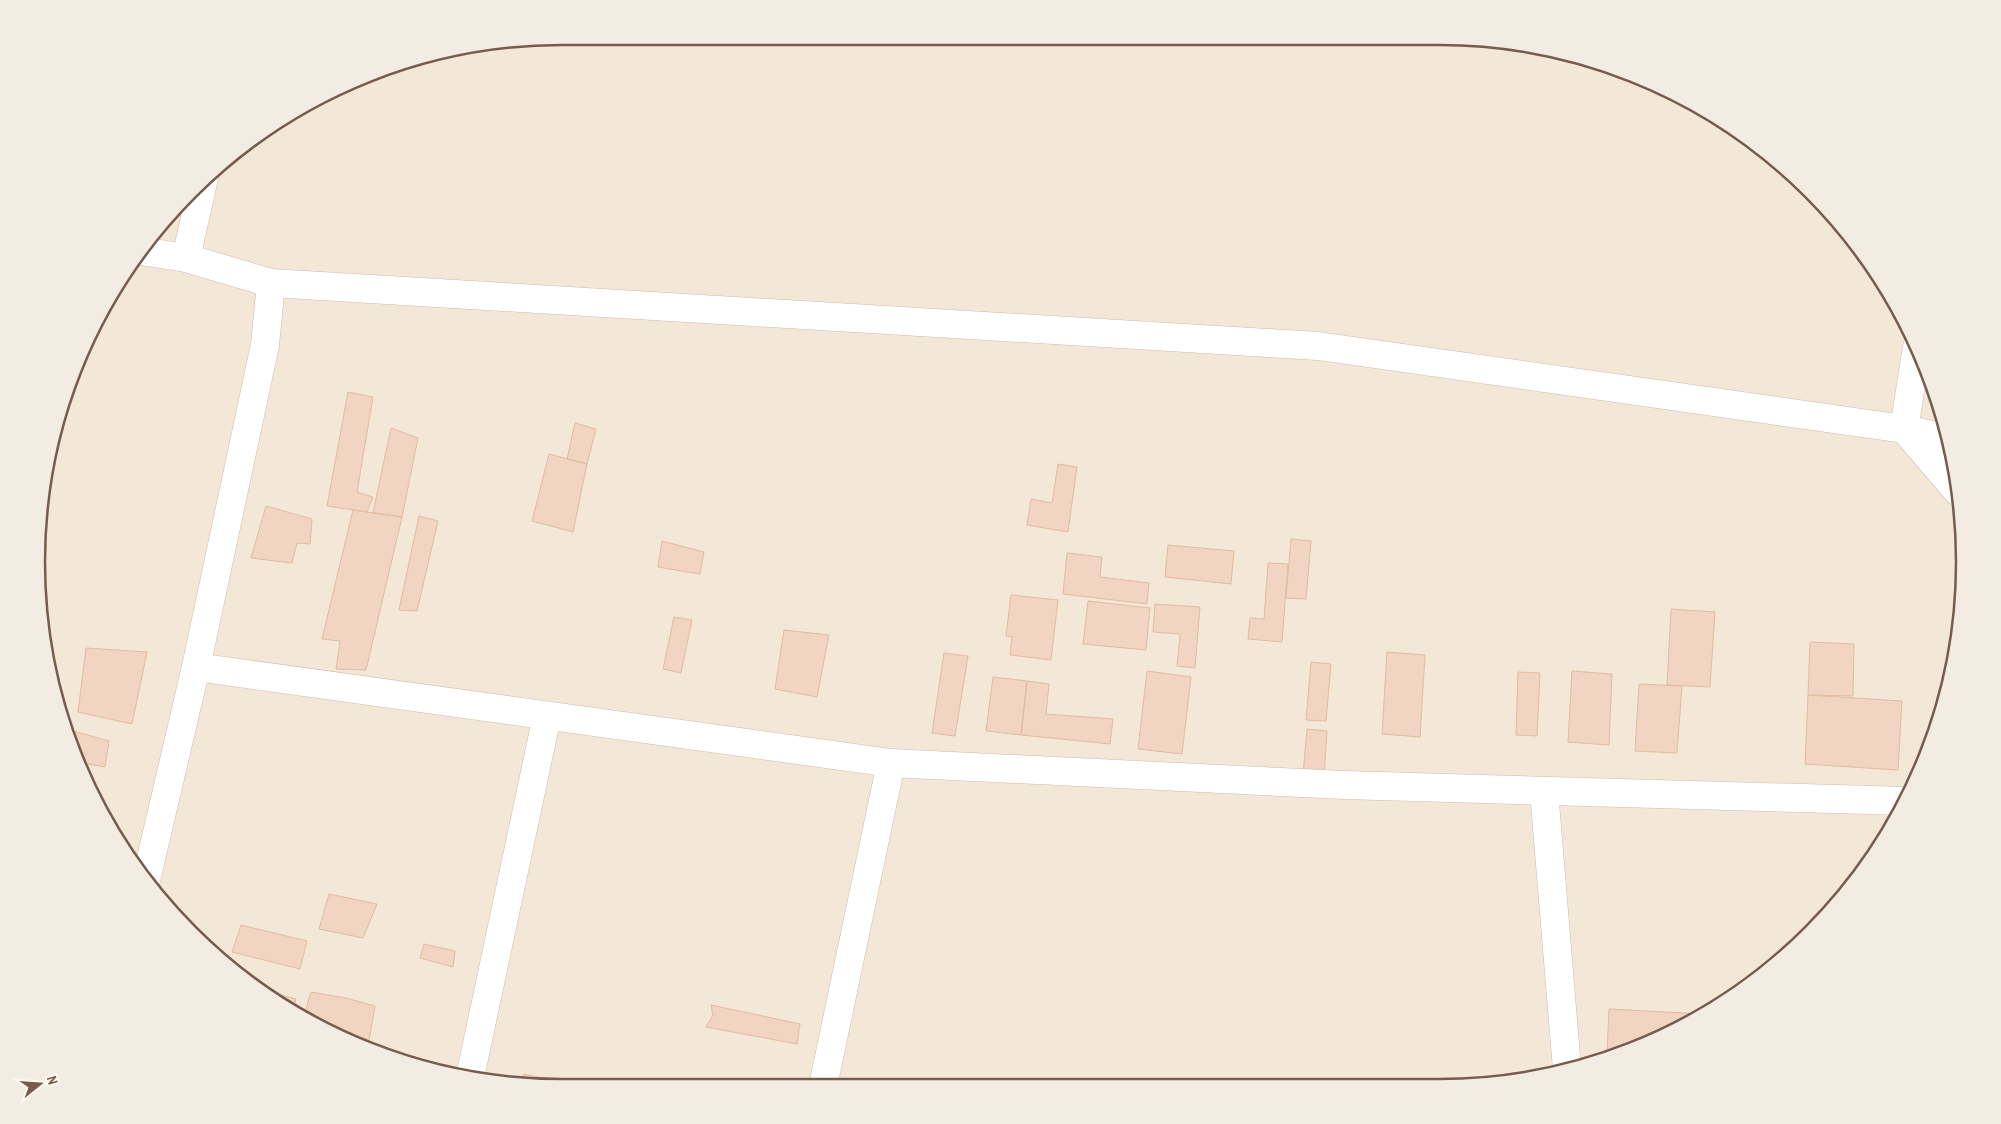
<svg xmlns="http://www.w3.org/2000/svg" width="2001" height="1124" font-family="'Archivo Narrow',sans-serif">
<rect width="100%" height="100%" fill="#fcf5e9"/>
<path fill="#f3e7d7" d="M1473,37L1608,64L1702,107L1786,167L1856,242L1873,269L1911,330L1947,426L1964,528L1960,631L1937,731L1894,825L1811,934L1731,999L1608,1060L1507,1083L528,1087L426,1070L299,1017L216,957L167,908L107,825L76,763L46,665L37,596L41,494L54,426L90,330L125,270L190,190L242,145L329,91L393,64L493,41Z"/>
<path fill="#f1d4c1" stroke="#e3bba2" d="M348,392L373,397L357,492L373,497L367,512L327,506Z
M575,423L596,429L587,464L567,459Z
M391,428L418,438L402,517L373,513Z
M549,454L587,464L573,532L532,521Z
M1058,464L1077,467L1068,532L1027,525L1031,499L1052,503Z
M266,506L312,519L310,544L297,543L292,563L251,558Z
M353,510L402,517L366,670L336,669L340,641L322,639Z
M419,516L438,521L417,611L399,610Z
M1291,539L1311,541L1306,599L1286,598Z
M662,541L704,552L700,574L658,567Z
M1168,545L1234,551L1231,584L1165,577Z
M1067,553L1102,557L1100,577L1149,583L1147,604L1063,594Z
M1268,563L1288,564L1282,642L1248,639L1250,618L1264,619Z
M1011,595L1058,600L1051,660L1010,655L1012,637L1006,636Z
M1088,601L1150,608L1146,650L1083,644Z
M1155,604L1200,607L1195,668L1177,666L1180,634L1153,632Z
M1671,609L1715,612L1710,687L1667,685Z
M674,617L692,620L681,673L663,669Z
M784,630L829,635L817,697L775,689Z
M1810,642L1854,644L1853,696L1808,695Z
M86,648L147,652L132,724L78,712Z
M1387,652L1425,655L1420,737L1382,734Z
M944,653L968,656L955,736L932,733Z
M1311,662L1331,664L1326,721L1306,720Z
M1147,671L1191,677L1182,754L1138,749Z
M1572,671L1612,674L1609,745L1568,742Z
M1518,672L1540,673L1537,736L1516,735Z
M993,677L1027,681L1021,735L986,731Z
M1027,681L1049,684L1046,714L1113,719L1110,744L1021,735Z
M1639,684L1682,686L1677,753L1635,751Z
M1808,695L1902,701L1898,770L1805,764Z
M66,729L109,741L105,767L76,762Z
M1307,729L1327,731L1324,776L1303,774Z
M329,894L377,904L363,938L319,929Z
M241,925L307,941L300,969L232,952Z
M424,944L455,951L453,967L420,958Z
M262,990L296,999L292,1012Z
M311,992L346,998L375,1006L369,1041L348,1038L303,1019Z
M711,1005L800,1024L797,1044L706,1027L713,1015Z
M1609,1009L1702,1014L1621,1053H1607Z
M524,1074L581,1086L521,1085Z"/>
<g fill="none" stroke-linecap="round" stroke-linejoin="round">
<defs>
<path id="minor" d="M141,251L186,258L271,283L1318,346L1904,429L1949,439
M186,258L204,178
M1917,347L1904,429L1958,492
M196,667L891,763L1344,785L1905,801
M1544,791L1567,1069
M146,880L196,667L265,345L271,283
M470,1077L547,716
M823,1086L891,763"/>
</defs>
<use href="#minor" stroke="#cebdaf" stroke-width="29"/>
<use href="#minor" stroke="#fff" stroke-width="28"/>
</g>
<path d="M0 0H2001V1124H0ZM562 45H1439A517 517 0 0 1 1956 562V562A517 517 0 0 1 1439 1079H562A517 517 0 0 1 45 562V562A517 517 0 0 1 562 45Z" fill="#f3ece2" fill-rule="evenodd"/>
<path fill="none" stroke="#765c4d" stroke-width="2.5" d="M562 45H1439A517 517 0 0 1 1956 562V562A517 517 0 0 1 1439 1079H562A517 517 0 0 1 45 562V562A517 517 0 0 1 562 45Z"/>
<g transform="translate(40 1084) rotate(73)" stroke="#fef9ef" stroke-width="4" paint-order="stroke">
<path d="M0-4L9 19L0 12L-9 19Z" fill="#765c4d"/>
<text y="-8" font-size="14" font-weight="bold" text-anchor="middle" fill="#765c4d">N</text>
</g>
</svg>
